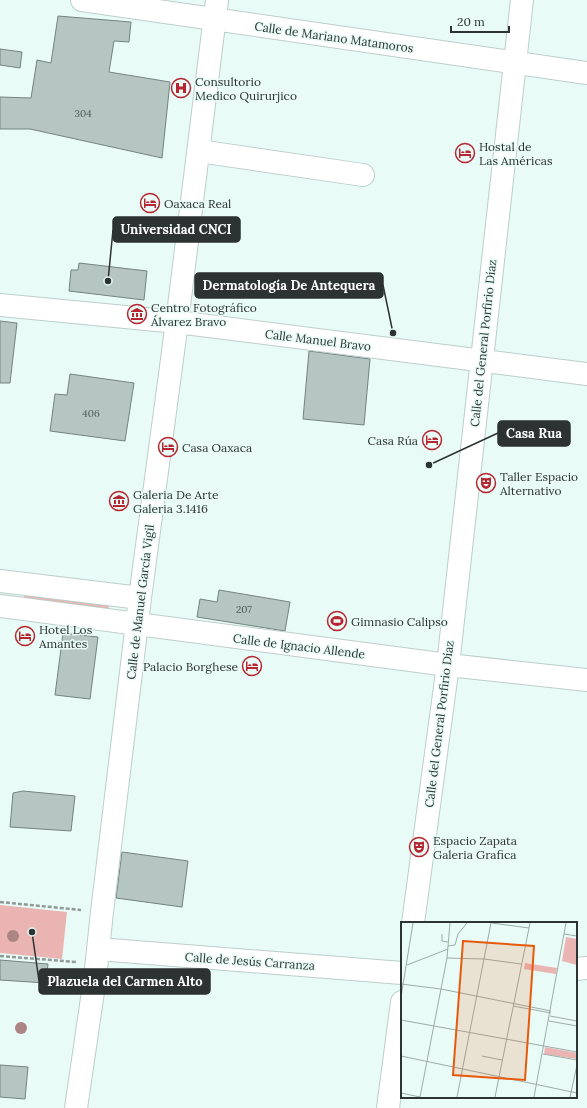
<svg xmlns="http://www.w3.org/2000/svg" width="587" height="1108" font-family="Lora,serif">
<rect width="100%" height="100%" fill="#e9fbf6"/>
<path fill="#e9b4b1" d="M25,592L109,603L108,618L23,604Z
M0,905L67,912L62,959L0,953Z"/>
<path fill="#b5c6c2" stroke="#73837f" d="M58,16L131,22L129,42L114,41L109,72L170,82L162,158L30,129H0V97L31,98L37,60L51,63Z
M0,49L22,52L20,68L0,65Z
M79,263L147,271L144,300L69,291L71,270H78Z
M0,321L17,323L10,383H0Z
M309,351L370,359L364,425L303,419Z
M70,374L134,383L125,441L50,431L55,394L67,395Z
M219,590L290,602L285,631L197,617L200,599L217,602Z
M63,633L98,637L90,699L55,695Z
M23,791L75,796L71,831L10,827L13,793Z
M122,852L188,861L182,907L116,898Z
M0,960L48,964L46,983L0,980Z
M0,1065L28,1067L25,1099L0,1097Z"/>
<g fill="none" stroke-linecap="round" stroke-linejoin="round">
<defs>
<path id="minor" d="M82,0L587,73
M199,151L363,175
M0,305L177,322L587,374
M0,581L140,598
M0,606L448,665L587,680
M413,923L448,665L522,0
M98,949L402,973
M576,969L587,968
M76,1108L95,978L102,912L140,598L177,322L217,0
M388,1108L402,1002"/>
</defs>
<use href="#minor" stroke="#bdceca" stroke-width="24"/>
<path stroke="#8e9b98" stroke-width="2.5" stroke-dasharray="4 2" stroke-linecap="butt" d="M0,902L81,910
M0,956L76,962"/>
<use href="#minor" stroke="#fff" stroke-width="22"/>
</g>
<g fill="#ab8483">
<circle cx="13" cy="936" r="6"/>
<circle cx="21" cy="1028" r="6"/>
</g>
<defs>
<symbol id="hospital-ring" viewBox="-11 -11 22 22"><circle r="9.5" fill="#e9fbf6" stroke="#b62530" stroke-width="1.5"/><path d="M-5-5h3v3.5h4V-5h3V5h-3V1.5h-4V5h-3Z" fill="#b62530"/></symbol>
<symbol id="hotel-ring" viewBox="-11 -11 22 22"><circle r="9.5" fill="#e9fbf6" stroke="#b62530" stroke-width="1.5"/><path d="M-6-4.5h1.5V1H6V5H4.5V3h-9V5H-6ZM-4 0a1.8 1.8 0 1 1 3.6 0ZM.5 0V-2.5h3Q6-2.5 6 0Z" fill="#b62530"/></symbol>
<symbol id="museum-ring" viewBox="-11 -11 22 22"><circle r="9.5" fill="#e9fbf6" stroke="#b62530" stroke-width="1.5"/><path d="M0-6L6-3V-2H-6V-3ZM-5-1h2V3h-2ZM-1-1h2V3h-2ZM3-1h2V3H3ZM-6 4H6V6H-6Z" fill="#b62530"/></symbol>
<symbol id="theatre-ring" viewBox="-11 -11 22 22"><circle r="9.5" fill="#e9fbf6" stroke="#b62530" stroke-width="1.5"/><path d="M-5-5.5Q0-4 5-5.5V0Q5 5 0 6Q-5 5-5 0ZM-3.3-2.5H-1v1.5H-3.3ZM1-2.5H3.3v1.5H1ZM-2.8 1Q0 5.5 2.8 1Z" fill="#b62530"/></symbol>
<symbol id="stadium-ring" viewBox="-11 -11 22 22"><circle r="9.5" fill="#e9fbf6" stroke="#b62530" stroke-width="1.5"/><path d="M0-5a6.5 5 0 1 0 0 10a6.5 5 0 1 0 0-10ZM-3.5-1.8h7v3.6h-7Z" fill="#b62530"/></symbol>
</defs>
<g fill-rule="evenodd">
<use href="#hospital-ring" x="170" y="77" width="22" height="22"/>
<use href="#hotel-ring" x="454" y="142" width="22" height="22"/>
<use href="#hotel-ring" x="139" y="192" width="22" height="22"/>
<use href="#museum-ring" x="126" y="303" width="22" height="22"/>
<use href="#hotel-ring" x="421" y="429" width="22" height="22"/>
<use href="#hotel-ring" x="157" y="436" width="22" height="22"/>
<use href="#theatre-ring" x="475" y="472" width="22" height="22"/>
<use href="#museum-ring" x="108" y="490" width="22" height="22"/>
<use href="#stadium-ring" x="326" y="610" width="22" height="22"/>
<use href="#hotel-ring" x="14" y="625" width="22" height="22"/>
<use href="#hotel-ring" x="241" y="655" width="22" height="22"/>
<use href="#theatre-ring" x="408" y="836" width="22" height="22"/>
</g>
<g text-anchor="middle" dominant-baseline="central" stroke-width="3" stroke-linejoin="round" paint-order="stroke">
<g font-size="10" fill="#4e5856">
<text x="83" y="113">304</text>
<text x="91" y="413">406</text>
<text x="244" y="609">207</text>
</g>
<g font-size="12" fill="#2c3332" stroke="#e9fbf6">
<text transform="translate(334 37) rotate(8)">Calle de Mariano Matamoros</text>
<text transform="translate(318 340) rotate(7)">Calle Manuel Bravo</text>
<text transform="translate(483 343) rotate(-84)">Calle del General Porfirio Díaz</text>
<text transform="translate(140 602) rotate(-83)">Calle de Manuel García Vigil</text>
<text transform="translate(299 646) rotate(7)">Calle de Ignacio Allende</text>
<text transform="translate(439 724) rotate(-83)">Calle del General Porfirio Díaz</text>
<text transform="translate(250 961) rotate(4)">Calle de Jesús Carranza</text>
</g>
<g font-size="12" fill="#2c3332" stroke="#e9fbf6" text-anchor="start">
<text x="195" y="81">Consultorio<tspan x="195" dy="14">Medico Quirurjico</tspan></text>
<text x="479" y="146">Hostal de<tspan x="479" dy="14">Las Américas</tspan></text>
<text x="164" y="203">Oaxaca Real</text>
<text x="151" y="307">Centro Fotográfico<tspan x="151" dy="14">Álvarez Bravo</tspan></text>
<text x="418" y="440" text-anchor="end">Casa Rúa</text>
<text x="182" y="447">Casa Oaxaca</text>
<text x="500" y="476">Taller Espacio<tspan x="500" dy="14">Alternativo</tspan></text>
<text x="133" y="494">Galeria De Arte<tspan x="133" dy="14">Galeria 3.1416</tspan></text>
<text x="351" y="621">Gimnasio Calipso</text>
<text x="39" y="629">Hotel Los<tspan x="39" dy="14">Amantes</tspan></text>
<text x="238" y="666" text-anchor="end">Palacio Borghese</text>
<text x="433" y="840">Espacio Zapata<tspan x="433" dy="14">Galeria Grafica</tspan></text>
</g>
</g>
<g transform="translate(401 922)">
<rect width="176" height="176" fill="#e9fbf6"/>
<path d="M165,15L176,17V43L161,39ZM124,41L156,46L155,52L123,47ZM144,125L176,131V137L143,132Z" fill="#e9b4b1"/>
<path fill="none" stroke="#9daba8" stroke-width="1" d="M91,1L128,6M41,12V19L47,20M163,12L176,14M47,24L54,23L57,12L66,1M46,36L83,37L120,42M6,43L47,27M0,62L40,67L150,89M0,75L12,1M112,84L150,91M149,94L176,99M0,98L176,130M148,99L176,104M142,132L176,138M0,134L176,171M81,134L101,138M0,171L19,175M19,175L46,36L49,1M56,175L90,1M94,175L129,1M133,175L165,1M169,175L176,143"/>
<path fill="#e8590c" fill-opacity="0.15" stroke="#e8590c" stroke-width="2" d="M62,19L133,24L124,158L52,153Z"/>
<rect width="176" height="176" fill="none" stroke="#2c3332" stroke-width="2"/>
</g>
<path fill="none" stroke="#2c3332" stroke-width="1.5" d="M108 281L113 230M393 333L383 285M429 465L498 433M32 932L39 981"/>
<g fill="#2c3332" stroke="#e9fbf6" stroke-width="1.5">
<circle cx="108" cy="281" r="4"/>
<circle cx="393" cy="333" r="4"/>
<circle cx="429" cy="465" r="4"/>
<circle cx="32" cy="932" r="4"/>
</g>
<g fill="#2c3332" stroke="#2c3332" stroke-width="1.5">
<rect x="113" y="217" width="127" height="25" rx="4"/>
<rect x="195" y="273" width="188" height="25" rx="4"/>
<rect x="498" y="421" width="72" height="25" rx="4"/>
<rect x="39" y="969" width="171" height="25" rx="4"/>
</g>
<g font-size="13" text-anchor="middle" font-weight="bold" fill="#fff">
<text x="176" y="234">Universidad CNCI</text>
<text x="289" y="290">Dermatología De Antequera</text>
<text x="534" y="438">Casa Rua</text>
<text x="125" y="986">Plazuela del Carmen Alto</text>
</g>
<path d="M451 26v6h58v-6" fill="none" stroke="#2c3332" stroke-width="2"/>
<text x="457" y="26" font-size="12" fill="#2c3332" stroke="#e9fbf6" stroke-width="3" paint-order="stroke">20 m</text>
</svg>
